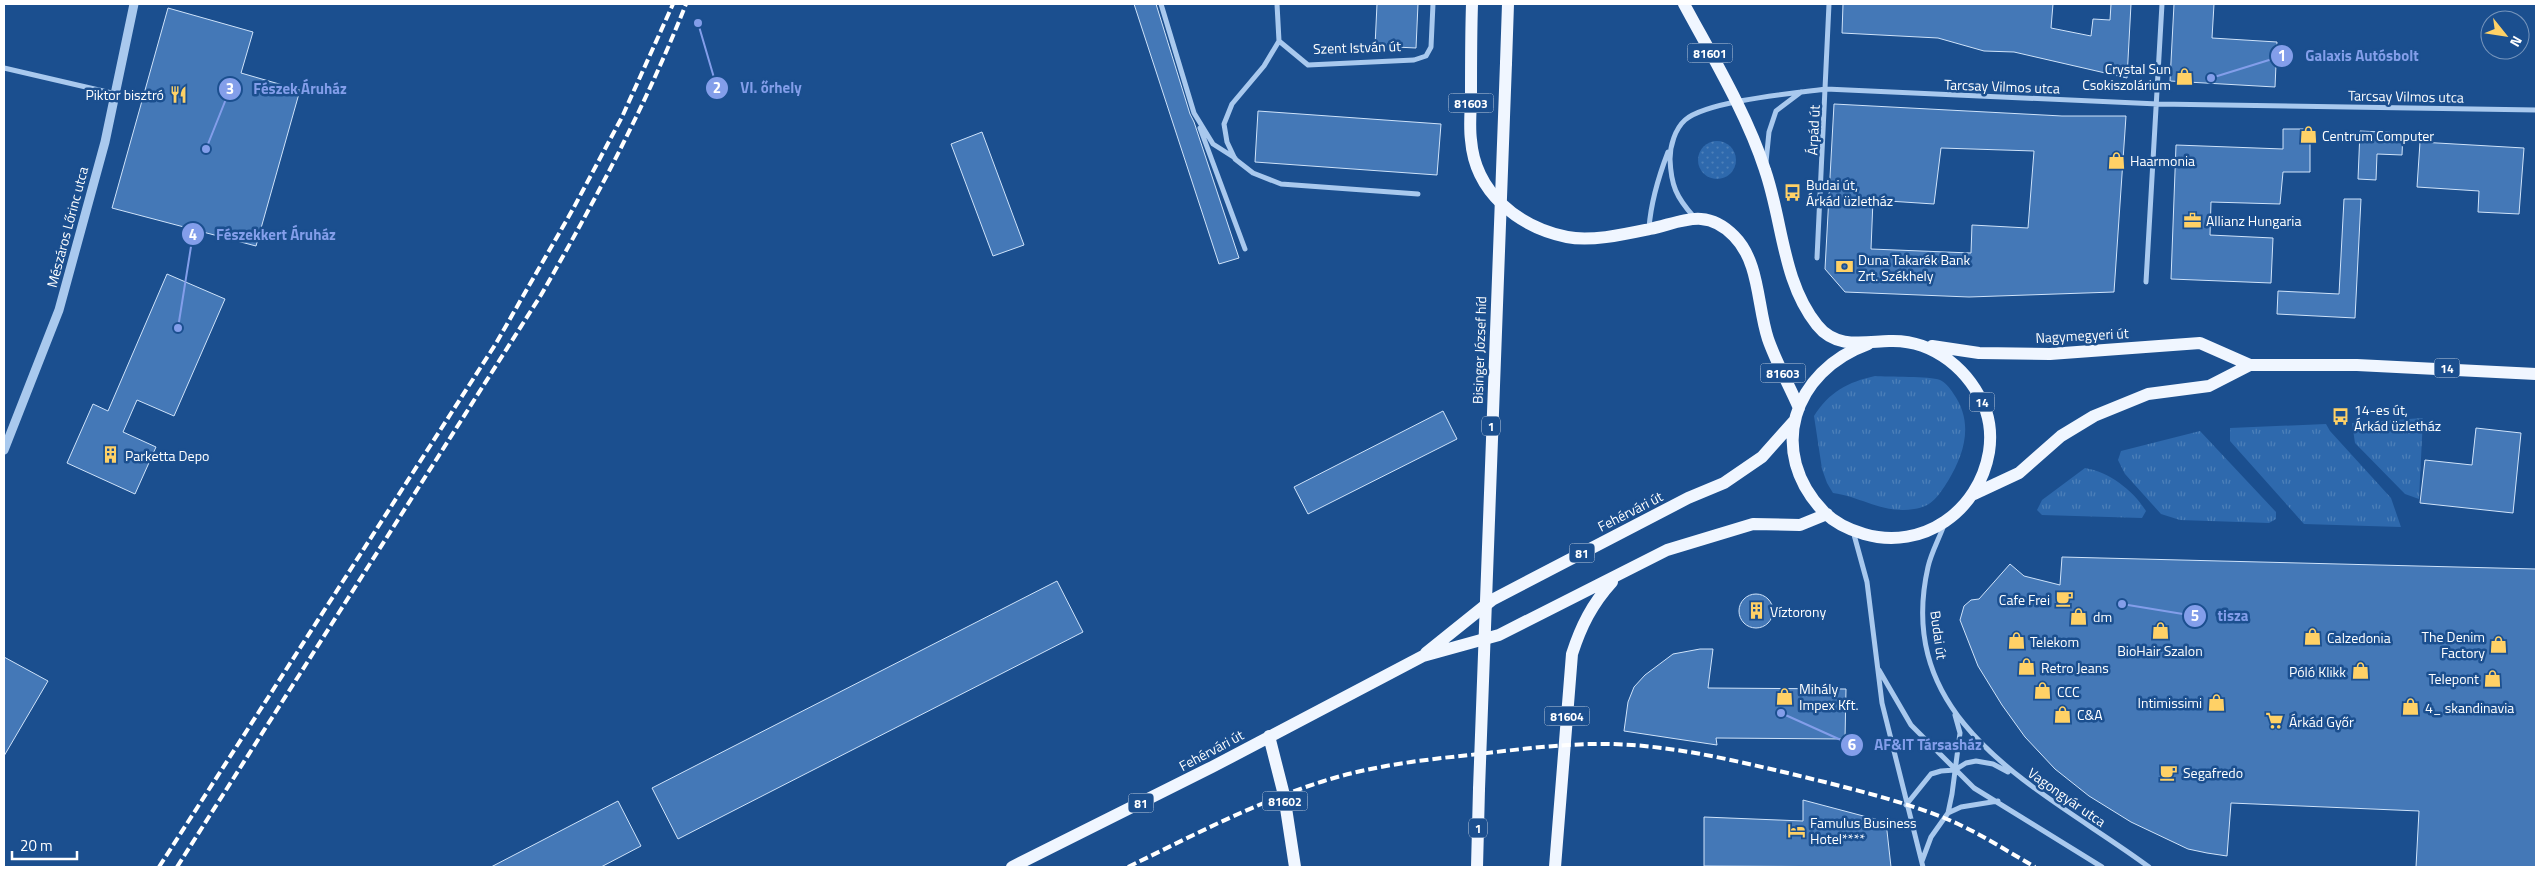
<svg xmlns="http://www.w3.org/2000/svg" width="2540" height="871" font-family="'Titillium Web',sans-serif">
<defs>
<pattern id="grass-tufts" width="24" height="20" patternUnits="userSpaceOnUse" patternTransform="scale(1.25)"><rect width="24" height="20" fill="#2e69ad"/><path d="M3 7l-1-3M5 7V3M7 7l1-3M15 17l-1-3M17 17v-4M19 17l1-3" fill="none" stroke="#4d80b9"/></pattern>
<pattern id="garden-dots" width="8" height="8" patternUnits="userSpaceOnUse" patternTransform="scale(1.25)"><rect width="8" height="8" fill="#2e69ad"/><path d="M2 2h.1M6 6h.1" fill="none" stroke="#4d80b9" stroke-width="1.8" stroke-linecap="round"/></pattern>
</defs>
<rect width="100%" height="100%" fill="#1b4f8f"/>
<path fill="url(#grass-tufts)" d="M1875,376C1888,377 1930,376 1940,380C1945,382 1950,388 1953,393C1974,422 1965,453 1948,481C1939,495 1932,507 1914,509C1883,514 1862,497 1833,493L1827,483L1822,469L1814,416C1829,392 1848,382 1875,376Z
M2423,418L2419,499L2405,494L2355,443L2352,423Z
M2326,424L2330,431L2391,498L2401,527L2304,524L2230,441V428Z
M2200,431L2276,512V519L2269,523L2180,520L2161,514L2125,474L2118,460L2121,451Z
M2085,468C2109,472 2133,490 2146,511L2142,518L2042,515L2037,510L2042,500Z"/>
<path fill="url(#garden-dots)" d="M1698 160a19 19 0 1 1 38 0a19 19 0 1 1-38 0Z"/>
<path fill="#4478b7" stroke="#cfe3fa" fill-rule="evenodd" d="M1134,4H1156L1190,114L1194,122L1239,258L1219,264Z
M1377,4H1418L1416,48L1375,46Z
M1843,4H2053L2051,28L2091,36L2093,19L2110,20L2111,4H2131L2127,78L2014,52L1984,51L1938,38L1842,33Z
M2174,4H2214L2212,38L2277,42L2275,87L2170,81Z
M168,8L253,32L241,73L300,90L256,246L112,208Z
M1834,104L2062,116H2126L2114,292L1969,297L1845,292L1825,269ZM1941,148L2034,151L2028,228L1972,225L1971,253L1871,249L1873,200L1934,204Z
M1258,111L1441,124L1437,175L1255,162Z
M2283,129H2310V172H2283L2280,204L2211,202L2210,235L2273,238L2271,283L2171,279L2176,145L2283,149Z
M2360,131L2403,133L2402,155L2377,154L2376,180L2358,179Z
M982,132L1024,245L993,256L951,144Z
M2420,142L2524,148L2519,214L2478,212L2479,191L2417,187Z
M2344,199H2361L2355,318L2277,314L2278,291L2339,294Z
M167,274L225,299L174,416L137,400L123,432L156,447L135,494L67,463L93,404L108,411Z
M1443,411L1457,439L1308,514L1294,487Z
M2476,428L2521,433L2513,513L2420,503L2425,460L2472,465Z
M2062,557L2536,569V867H2416L2419,811L2231,803L2227,856L2207,853L2188,849L2131,822L2089,796L2055,769L2025,737L2002,705L1978,666L1960,620L1964,606L1971,600L1979,599L2010,564L2024,576L2060,585Z
M1057,581L1083,632L678,839L652,788Z
M1739 611a17 17 0 1 1 34 0a17 17 0 1 1-34 0Z
M1700,649H1713L1708,688L1846,689L1845,739L1716,738L1717,745L1624,731L1628,702L1634,687L1645,675L1673,654Z
M4,657L48,681L4,756Z
M1803,800L1886,822L1891,867L1704,866V817L1803,821Z
M618,801L641,846L601,867H491Z"/>
<g fill="none" stroke-linecap="round" stroke-linejoin="round">
<path stroke="#a9c9ee" stroke-width="5" d="M1161,4L1194,113L1213,144L1235,158
M1277,4L1279,41L1308,65L1414,60L1426,56L1431,47L1433,4
M1279,41L1264,66L1232,104L1224,124L1227,142L1235,159L1253,173L1281,184L1418,194
M4,68L116,94
M1200,128L1245,249
M1766,162L1769,132L1776,111L1801,92
M1694,217C1676,197 1671,185 1670,159C1670,146 1675,129 1685,120C1707,101 1795,93 1826,89L2158,104L2536,110
M1649,228C1651,201 1658,178 1668,152
M1817,258L1829,4
M2146,282L2162,4
M1944,525C1939,539 1931,553 1928,567C1892,726 2045,790 2149,867
M1853,531L1867,582L1882,703L1923,867
M1879,670L1911,725L1974,788L2102,867
M1906,805L1931,774L1941,771L1955,770L1966,763L1976,761L1993,764L2008,772
M1948,813L1961,807L1998,801
M1922,861L1931,837L1948,813L1952,794L1960,733L1955,715"/>
<path stroke="#a9c9ee" stroke-width="9" d="M4,450L59,310L105,142L134,4"/>
<path stroke="#f0f6ff" stroke-width="12" d="M1472,4C1471,34 1471,64 1471,95C1471,109 1469,125 1471,140C1475,192 1518,227 1567,237C1591,242 1626,234 1650,229C1682,222 1706,207 1734,236C1760,262 1757,306 1768,339C1776,362 1789,385 1799,408
M1684,4C1712,56 1747,114 1765,170C1783,222 1782,281 1817,325C1836,349 1863,342 1889,341C1934,339 1971,371 1986,411C1990,423 1991,439 1989,452C1979,511 1923,551 1864,534C1850,530 1835,523 1824,512C1766,452 1793,371 1868,344
M1506,63L1508,4
M1932,346L1979,353L2050,354L2200,343L2250,365H2357L2536,374
M1974,494L2019,473L2061,436L2094,416L2148,394L2209,386L2250,365
M1426,653L1492,600L1688,498L1724,483L1762,457L1795,420
M1269,736L1284,795L1295,867
M1012,867L1212,767L1423,656L1499,635L1667,550L1753,524L1800,525L1827,514
M1477,867L1479,789
M1555,867L1572,654C1581,626 1592,604 1612,582"/>
<path stroke="#fff" stroke-width="4" stroke-dasharray="9 4" stroke-linecap="butt" d="M159,867L495,345L573,209L622,117L673,4
M177,867L541,295C595,201 646,105 686,4
M1128,867C1192,836 1256,802 1324,781C1371,766 1421,760 1470,755C1523,749 1578,741 1632,745C1688,749 1741,762 1796,775C1845,787 1895,799 1942,817C1975,830 2005,850 2035,867"/>
<path stroke="#f0f6ff" stroke-width="12" d="M1479,789L1506,63"/>
</g>
<defs>
<symbol id="shop-bare" viewBox="-9 -9 18 18"><path d="M-5-2.5h2.3a2.7 3.5 0 0 1 5.4 0H5L5.5 6h-11ZM-1.5-2.5h3a1.5 2.3 0 0 0-3 0Z" fill="#ffd166" stroke="#1b4f8f" stroke-width="2.5" paint-order="stroke"/></symbol>
<symbol id="restaurant-bare" viewBox="-9 -9 18 18"><path d="M-5-6h1v4h1v-4h1v4h1v-4h1v5L-1.5 .5V6h-2V.5L-5-1ZM5-6V6H3V1.5H1.5Q1.5-4 5-6Z" fill="#ffd166" stroke="#1b4f8f" stroke-width="2.5" paint-order="stroke"/></symbol>
<symbol id="bus-bare" viewBox="-9 -9 18 18"><path d="M-5-6H5V4H4V6H2V4H-2V6H-4V4H-5ZM-3.5-4V0h7V-4ZM-3.5 1.2v1.5H-2V1.2ZM2 1.2v1.5H3.5V1.2Z" fill="#ffd166" stroke="#1b4f8f" stroke-width="2.5" paint-order="stroke"/></symbol>
<symbol id="office-bare" viewBox="-9 -9 18 18"><path d="M-6-3h4V-5.5h4V-3h4V5H-6ZM-1-4.5V-3h2v-1.5ZM-6 0V1H6V0Z" fill="#ffd166" stroke="#1b4f8f" stroke-width="2.5" paint-order="stroke"/></symbol>
<symbol id="bank-bare" viewBox="-9 -9 18 18"><path d="M-6-4H6V4H-6ZM0-2.3a2.3 2.3 0 1 0 0 4.6a2.3 2.3 0 1 0 0-4.6Z" fill="#ffd166" stroke="#1b4f8f" stroke-width="2.5" paint-order="stroke"/></symbol>
<symbol id="building-bare" viewBox="-9 -9 18 18"><path d="M-4-6H4V6H1V3H-1V6H-4ZM-2.5-4.3h1.7v1.8h-1.7ZM.8-4.3h1.7v1.8H.8ZM-2.5-1h1.7V.8h-1.7ZM.8-1h1.7V.8H.8Z" fill="#ffd166" stroke="#1b4f8f" stroke-width="2.5" paint-order="stroke"/></symbol>
<symbol id="cafe-bare" viewBox="-9 -9 18 18"><path d="M-5.5-4.5H6V0H3Q3 3.5 0 3.5H-2.5Q-5.5 3.5-5.5 0ZM3-3.2v2h1.7v-2ZM-6 4.5H4V6H-6Z" fill="#ffd166" stroke="#1b4f8f" stroke-width="2.5" paint-order="stroke"/></symbol>
<symbol id="supermarket-bare" viewBox="-9 -9 18 18"><path d="M-6-5.5h2.5l.6 2H6L4.5 2H-2.5L-4.4-4H-6ZM-1.5 3.2a1.3 1.3 0 1 0 .1 0ZM3 3.2a1.3 1.3 0 1 0 .1 0Z" fill="#ffd166" stroke="#1b4f8f" stroke-width="2.5" paint-order="stroke"/></symbol>
<symbol id="hotel-bare" viewBox="-9 -9 18 18"><path d="M-6-4.5h1.5V1H6V5H4.5V3h-9V5H-6ZM-4 0a1.8 1.8 0 1 1 3.6 0ZM.5 0V-2.5h3Q6-2.5 6 0Z" fill="#ffd166" stroke="#1b4f8f" stroke-width="2.5" paint-order="stroke"/></symbol>
</defs>
<g fill-rule="evenodd">
<use href="#shop-bare" x="2172" y="64" width="25" height="25"/>
<use href="#restaurant-bare" x="166" y="82" width="25" height="25"/>
<use href="#shop-bare" x="2296" y="122" width="25" height="25"/>
<use href="#shop-bare" x="2104" y="148" width="25" height="25"/>
<use href="#bus-bare" x="1780" y="180" width="25" height="25"/>
<use href="#office-bare" x="2180" y="208" width="25" height="25"/>
<use href="#bank-bare" x="1832" y="254" width="25" height="25"/>
<use href="#bus-bare" x="2328" y="404" width="25" height="25"/>
<use href="#building-bare" x="98" y="442" width="25" height="25"/>
<use href="#cafe-bare" x="2052" y="586" width="25" height="25"/>
<use href="#building-bare" x="1744" y="598" width="25" height="25"/>
<use href="#shop-bare" x="2066" y="604" width="25" height="25"/>
<use href="#shop-bare" x="2148" y="618" width="25" height="25"/>
<use href="#shop-bare" x="2300" y="624" width="25" height="25"/>
<use href="#shop-bare" x="2004" y="628" width="25" height="25"/>
<use href="#shop-bare" x="2486" y="632" width="25" height="25"/>
<use href="#shop-bare" x="2014" y="654" width="25" height="25"/>
<use href="#shop-bare" x="2348" y="658" width="25" height="25"/>
<use href="#shop-bare" x="2480" y="666" width="25" height="25"/>
<use href="#shop-bare" x="2030" y="678" width="25" height="25"/>
<use href="#shop-bare" x="1772" y="684" width="25" height="25"/>
<use href="#shop-bare" x="2204" y="690" width="25" height="25"/>
<use href="#shop-bare" x="2398" y="694" width="25" height="25"/>
<use href="#shop-bare" x="2050" y="702" width="25" height="25"/>
<use href="#supermarket-bare" x="2262" y="708" width="25" height="25"/>
<use href="#cafe-bare" x="2156" y="760" width="25" height="25"/>
<use href="#hotel-bare" x="1784" y="818" width="25" height="25"/>
</g>
<g text-anchor="middle" dominant-baseline="central" stroke-width="5" stroke-linejoin="round" paint-order="stroke">
<g fill="#1b4f8f" stroke="#bbcadd" stroke-width="1">
<rect x="1687.5" y="43.5" width="45" height="19" rx="4"/>
<rect x="1448.5" y="93.5" width="45" height="19" rx="4"/>
<rect x="2434.5" y="358.5" width="25" height="19" rx="4"/>
<rect x="1760.5" y="363.5" width="45" height="19" rx="4"/>
<rect x="1969.5" y="392.5" width="25" height="19" rx="4"/>
<rect x="1482" y="416.5" width="18" height="19" rx="4"/>
<rect x="1569.5" y="543.5" width="25" height="19" rx="4"/>
<rect x="1544.5" y="706.5" width="45" height="19" rx="4"/>
<rect x="1262.5" y="791.5" width="45" height="19" rx="4"/>
<rect x="1128.5" y="793.5" width="25" height="19" rx="4"/>
<rect x="1469" y="818.5" width="18" height="19" rx="4"/>
</g>
<g font-size="12" font-weight="bold" fill="#fff">
<text x="1710" y="53">81601</text>
<text x="1471" y="103">81603</text>
<text x="2447" y="368">14</text>
<text x="1783" y="373">81603</text>
<text x="1982" y="402">14</text>
<text x="1491" y="426">1</text>
<text x="1582" y="553">81</text>
<text x="1567" y="716">81604</text>
<text x="1285" y="801">81602</text>
<text x="1141" y="803">81</text>
<text x="1478" y="828">1</text>
</g>
<g font-size="14" fill="#fff" stroke="#1b4f8f">
<text transform="translate(1357 47) rotate(-2)">Szent István út</text>
<text transform="translate(2002 86) rotate(2)">Tarcsay Vilmos utca</text>
<text transform="translate(2406 96) rotate(1)">Tarcsay Vilmos utca</text>
<text transform="translate(1813 130) rotate(-87)">Árpád út</text>
<text transform="translate(67 227) rotate(-75)">Mészáros Lőrinc utca</text>
<text transform="translate(2082 335) rotate(-3)">Nagymegyeri út</text>
<text transform="translate(1479 350) rotate(-88)">Bisinger József híd</text>
<text transform="translate(1630 511) rotate(-27)">Fehérvári út</text>
<text transform="translate(1939 635) rotate(82)">Budai út</text>
<text transform="translate(1211 750) rotate(-28)">Fehérvári út</text>
<text transform="translate(2067 797) rotate(35)">Vagongyár utca</text>
</g>
<g font-size="14" fill="#fff" stroke="#1b4f8f" text-anchor="start">
<text x="2171" y="68" text-anchor="end">Crystal Sun<tspan x="2171" dy="16">Csokiszolárium</tspan></text>
<text x="164" y="94" text-anchor="end">Piktor bisztró</text>
<text x="2322" y="135">Centrum Computer</text>
<text x="2130" y="160">Haarmonia</text>
<text x="1806" y="184">Budai út,<tspan x="1806" dy="16">Árkád üzletház</tspan></text>
<text x="2206" y="220">Allianz Hungaria</text>
<text x="1858" y="259">Duna Takarék Bank<tspan x="1858" dy="16">Zrt. Székhely</tspan></text>
<text x="2354" y="409">14-es út,<tspan x="2354" dy="16">Árkád üzletház</tspan></text>
<text x="125" y="455">Parketta Depo</text>
<text x="2050" y="599" text-anchor="end">Cafe Frei</text>
<text x="1770" y="611">Víztorony</text>
<text x="2093" y="616">dm</text>
<text x="2485" y="636" text-anchor="end">The Denim<tspan x="2485" dy="16">Factory</tspan></text>
<text x="2327" y="637">Calzedonia</text>
<text x="2030" y="641">Telekom</text>
<text x="2160" y="650" text-anchor="middle">BioHair Szalon</text>
<text x="2041" y="667">Retro Jeans</text>
<text x="2346" y="671" text-anchor="end">Póló Klikk</text>
<text x="2479" y="678" text-anchor="end">Telepont</text>
<text x="1799" y="688">Mihály<tspan x="1799" dy="16">Impex Kft.</tspan></text>
<text x="2057" y="691">CCC</text>
<text x="2202" y="702" text-anchor="end">Intimissimi</text>
<text x="2425" y="707">4_ skandinavia</text>
<text x="2077" y="714">C&amp;A</text>
<text x="2289" y="721">Árkád Győr</text>
<text x="2183" y="772">Segafredo</text>
<text x="1810" y="822">Famulus Business<tspan x="1810" dy="16">Hotel****</tspan></text>
</g>
</g>
<path fill="none" stroke="#839eea" stroke-width="2" d="M2211 78L2282 56M698 23L717 88M206 149L230 89M178 328L193 234M2122 604L2195 616M1781 713L1852 745"/>
<g fill="#839eea" stroke="#1b4f8f" stroke-width="2">
<circle cx="2211" cy="78" r="5"/>
<circle cx="698" cy="23" r="5"/>
<circle cx="206" cy="149" r="5"/>
<circle cx="178" cy="328" r="5"/>
<circle cx="2122" cy="604" r="5"/>
<circle cx="1781" cy="713" r="5"/>
<circle cx="2282" cy="56" r="12"/>
<circle cx="717" cy="88" r="12"/>
<circle cx="230" cy="89" r="12"/>
<circle cx="193" cy="234" r="12"/>
<circle cx="2195" cy="616" r="12"/>
<circle cx="1852" cy="745" r="12"/>
</g>
<g font-size="15" text-anchor="middle" font-weight="bold" fill="#fff">
<text x="2282" y="61">1</text>
<text x="717" y="93">2</text>
<text x="230" y="94">3</text>
<text x="193" y="240">4</text>
<text x="2195" y="621">5</text>
<text x="1852" y="750">6</text>
</g>
<g font-size="15" text-anchor="middle" font-weight="bold" fill="#839eea" stroke="#1b4f8f" stroke-width="5" stroke-linejoin="round" paint-order="stroke">
<text x="2362" y="61">Galaxis Autósbolt</text>
<text x="771" y="93">VI. őrhely</text>
<text x="300" y="94">Fészek Áruház</text>
<text x="276" y="240">Fészekkert Áruház</text>
<text x="2233" y="621">tisza</text>
<text x="1928" y="750">AF&amp;IT Társasház</text>
</g>
<rect width="2540" height="871" fill="none" stroke="#ffffff" stroke-width="10"/>
<g transform="translate(2505 35) rotate(120)"><circle r="24" fill="#1b4f8f" stroke="#7695bc"/>
<path d="M0-4L9 19L0 12L-9 19Z" fill="#ffd166"/>
<text y="-8" font-size="14" font-weight="bold" text-anchor="middle" fill="#ffffff">N</text>
</g>
<path d="M12 851v8h65v-8" fill="none" stroke="#ffffff" stroke-width="2.5"/>
<text x="20" y="851" font-size="15" fill="#ffffff" stroke="#1b4f8f" stroke-width="4" paint-order="stroke">20 m</text>
</svg>
